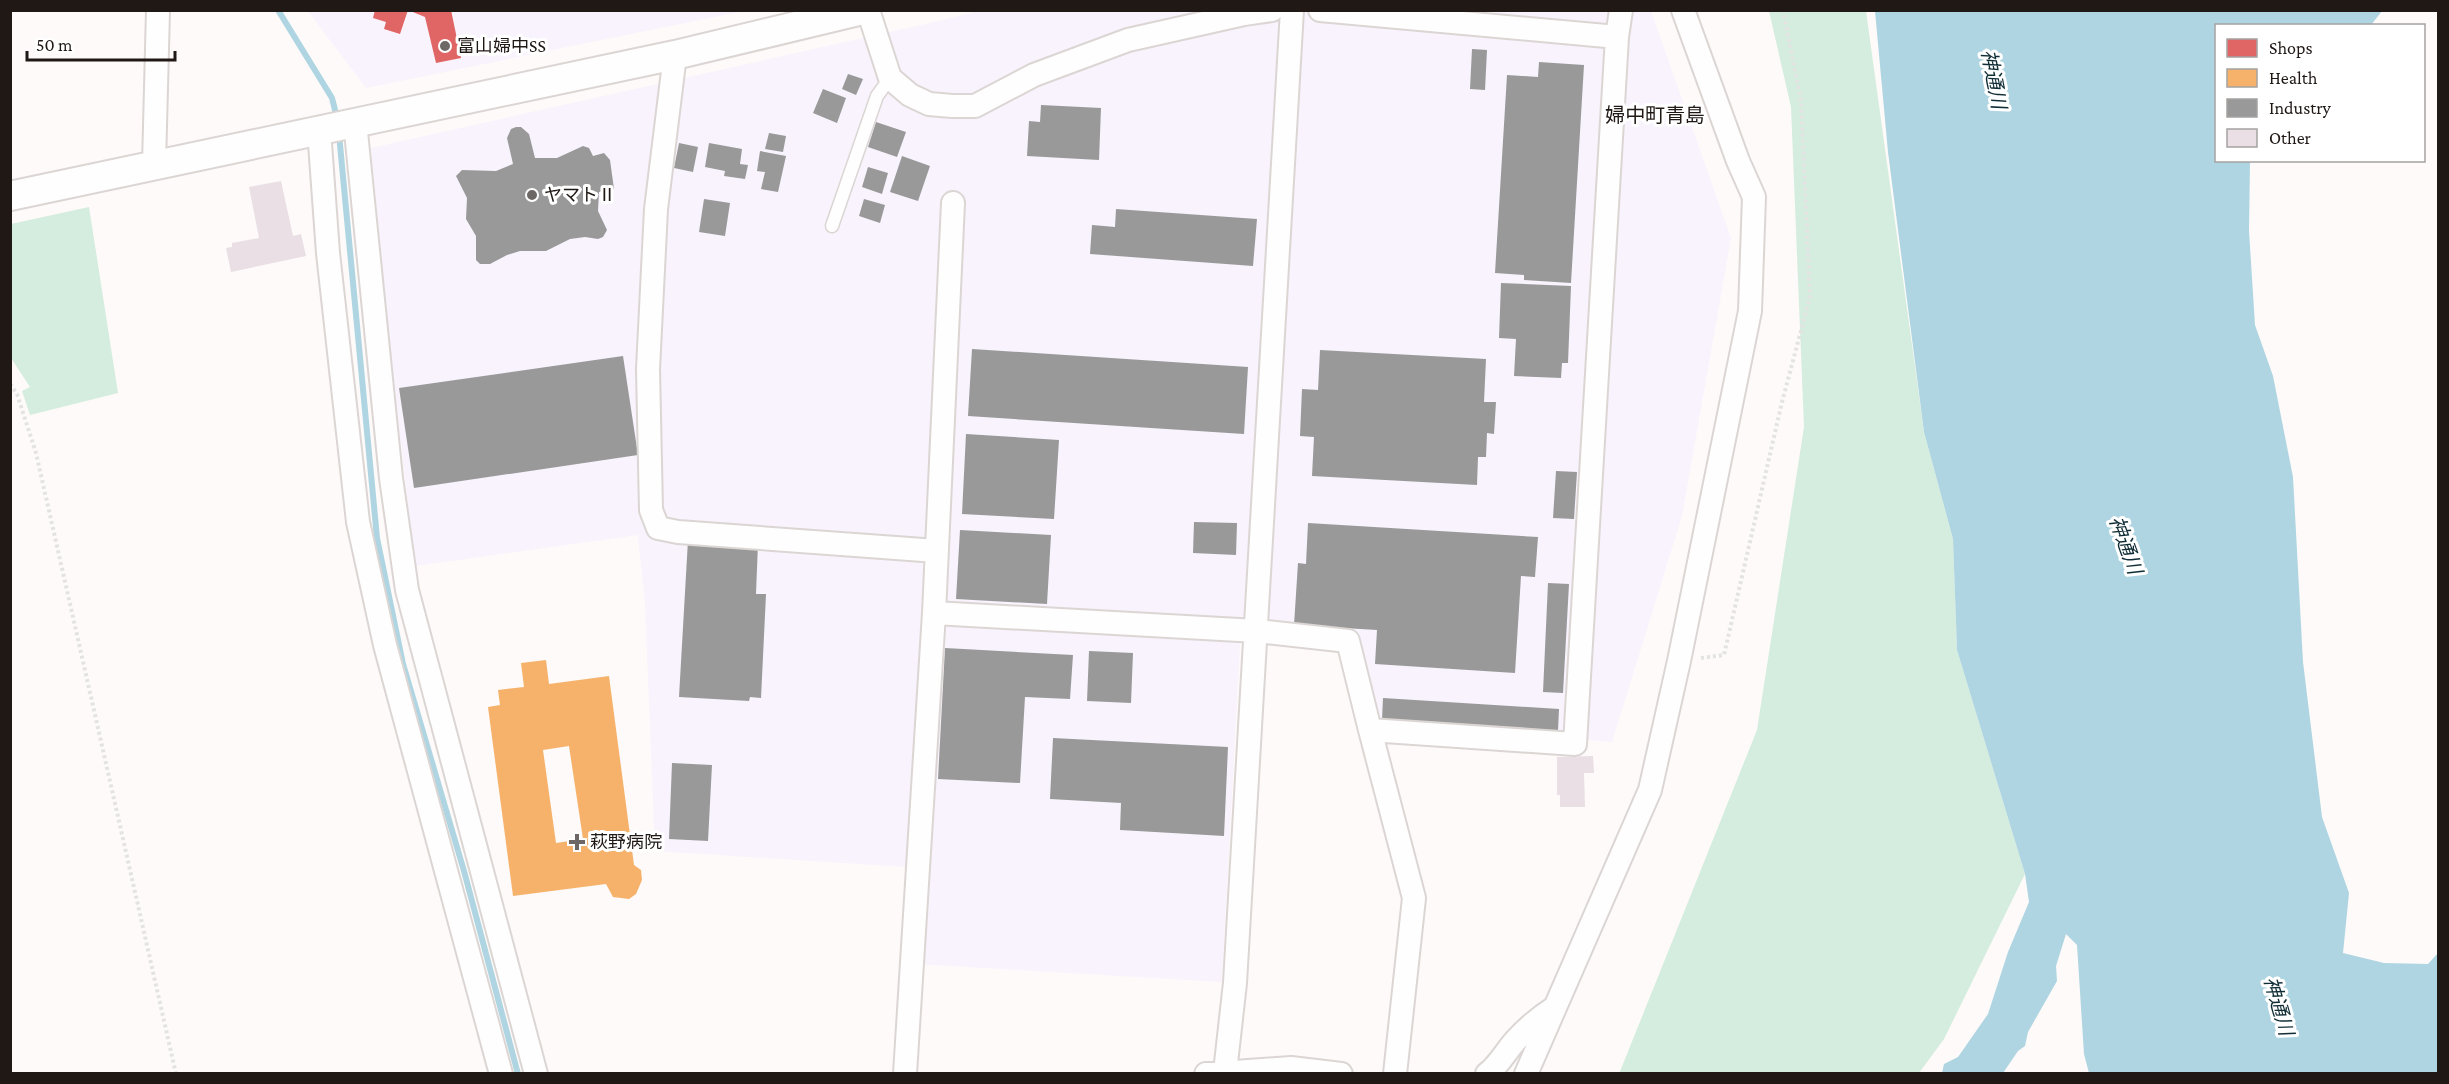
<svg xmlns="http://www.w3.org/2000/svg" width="2449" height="1084" font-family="'Crimson Pro','Noto Sans JP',serif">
<rect width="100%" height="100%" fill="#fdfaf9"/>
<path fill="#f8f3fc" d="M308,11H744L366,88Z
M979,11H1651L1731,238L1682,516L1612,742L1376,723L1352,638L1241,625L1222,982L916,964L921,868L655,851L645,602L638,535L415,566L391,359L371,148L939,21Z"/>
<path fill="#d4edde" d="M1769,11H1866L1924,432L1953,539L1957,650L2025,874L1944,1039L1919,1073L1619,1074L1757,730L1804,427L1791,107Z
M89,207L118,393L30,415L22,391L30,387L11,358V224Z"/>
<path fill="#aed5e1" d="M1875,11H2382L2371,25L2216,26V160L2250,161L2249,231L2255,325L2273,376L2293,477L2303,662L2322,817L2349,893L2343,953L2384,963L2428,964L2438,953V1073H2089L2084,1054L2077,945L2066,934L2056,966L2057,981L2028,1032L2025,1046L2018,1051L2003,1073H1942L1944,1064L1958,1057L1988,1014L2008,952L2029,902L2025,874L1957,650L1953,539L1924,432L1888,152Z"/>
<path fill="#e06666" d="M375,10H408L400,34L384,29L386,22L373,18Z
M408,10H451L461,58L436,63L425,17Z"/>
<path fill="#f6b26b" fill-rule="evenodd" d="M546,660L549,684L609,676L634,865L641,870L642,880L636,894L629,899L613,897L606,884L513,896L488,707L500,705L498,690L524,687L521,663ZM569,746L583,839L556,843L543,750Z"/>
<path fill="#999" d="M1472,49L1487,50L1485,90L1470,89Z
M1539,62L1584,65L1571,283L1524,280V275L1495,273L1507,75L1538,77Z
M848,74L863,79L856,95L842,89Z
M823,89L846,98L837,123L813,113Z
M1041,105L1101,108L1099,160L1027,156L1029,121L1040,122Z
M876,122L906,132L897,157L868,147Z
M516,127H521L529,134L535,158H557L583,146L589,148L593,156L604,153L610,160L614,189L599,192L598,211L607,230L603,237L598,239L585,237L570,239L546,251H520L507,255L490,264H480L476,260V236L466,219L467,198L456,176L462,170L496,171L513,164L507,138L511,129Z
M769,133L786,136L783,152L765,149Z
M679,143L698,147L693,172L674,168Z
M709,143L742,149L740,164L748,165L745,179L724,176L725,171L705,167Z
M760,151L786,156L778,192L761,189L765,172L757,171Z
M902,156L930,166L918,201L890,192Z
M868,167L888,173L882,194L862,187Z
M704,199L730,203L725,236L699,232Z
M864,199L885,205L880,223L859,216Z
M1116,209L1257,219L1253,266L1090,254L1092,225L1115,227Z
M1501,283L1571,286L1568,363H1562L1561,378L1514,376L1516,339L1499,338Z
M972,349L1248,367L1244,434L968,416Z
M1320,350L1486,359L1484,402H1496L1494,434L1487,433L1486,457H1478L1477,485L1312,476L1314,437L1300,436L1302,389L1318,390Z
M623,356L638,455L414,488L399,388Z
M966,434L1059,440L1054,519L962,514Z
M1556,471L1577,472L1574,519L1553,518Z
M1194,522L1237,523L1236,555L1193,553Z
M1308,523L1538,537L1535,577L1521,576L1515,673L1375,664L1377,630L1294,625L1298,563L1306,564Z
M960,530L1051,535L1047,604L956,599Z
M688,540L758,543L756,594H766L761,698L750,697L749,701L679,697Z
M1548,583L1569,584L1563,693L1543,692Z
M945,648L1073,655L1070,699L1025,697L1020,783L938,779Z
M1089,651L1133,653L1131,703L1087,701Z
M1383,698L1559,709L1558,731L1382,720Z
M1053,738L1228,747L1224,836L1120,830L1121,803L1050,799Z
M672,763L712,765L708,841L669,839Z"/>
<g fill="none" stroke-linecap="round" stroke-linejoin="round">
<path stroke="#aed5e1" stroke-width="6" d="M278,10L332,98L337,118
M339,134L377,538L403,664L464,871L518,1074"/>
</g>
<path fill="#e9dfe5" d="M281,181L293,236L301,234L306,256L231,272L226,248L232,247V243L259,238L249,187Z
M1593,756L1594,773H1584L1585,807H1560V795H1557V757Z"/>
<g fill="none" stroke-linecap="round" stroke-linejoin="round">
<defs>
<path id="service" d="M832,226L877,96L890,78"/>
<path id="minor" d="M868,10L890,78L910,95L929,104L952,106H975L1034,75L1128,40L1244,14L1272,10
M1320,10L1617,37
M675,55L656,209L648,369L651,510L658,528L678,532L937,551
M355,122L391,478L407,590L536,1074
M319,130L328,253L358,522L385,645L501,1074
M154,165L158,10
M934,613L1257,631L1348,641L1370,730L1575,744L1617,37L1621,10
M1370,730L1414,898L1395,1074
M1225,1072L1235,983L1292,10
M905,1074L934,613L953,203
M1206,1074L1291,1068L1341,1074
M1487,1074C1499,1065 1506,1051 1516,1040C1527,1028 1540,1017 1554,1008
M1526,1074L1650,790L1679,661L1750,311L1754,197L1738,161L1683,10"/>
<path id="tertiary" d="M10,196L675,55L863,10"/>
</defs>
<use href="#service" stroke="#dbd6d3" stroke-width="15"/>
<use href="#minor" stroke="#dbd6d3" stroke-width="26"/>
<use href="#tertiary" stroke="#dbd6d3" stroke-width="32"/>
<path stroke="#e4e3e3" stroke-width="4" stroke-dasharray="3 3" stroke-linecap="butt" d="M10,384L17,394L36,453L176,1074
M1701,658L1724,655L1782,402L1810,297L1801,101L1783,10"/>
<use href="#service" stroke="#fffefe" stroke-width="12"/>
<use href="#minor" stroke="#fffefe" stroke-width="22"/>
<use href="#tertiary" stroke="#fffefe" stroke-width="28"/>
</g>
<g fill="#6d6765" stroke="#fff" stroke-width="2">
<circle cx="445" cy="46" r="6"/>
<circle cx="532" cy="195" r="6"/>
<path d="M574 833h6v6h6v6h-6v6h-6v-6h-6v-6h6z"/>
</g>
<g text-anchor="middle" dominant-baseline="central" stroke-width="6" stroke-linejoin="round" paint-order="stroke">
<g font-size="18" fill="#1f1815" stroke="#fff" text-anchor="start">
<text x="457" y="46">富山婦中SS</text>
<text x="544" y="195">ヤマトⅡ</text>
<text x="590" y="842">萩野病院</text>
</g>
<g font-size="20" font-style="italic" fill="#112e36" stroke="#fff">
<text transform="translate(1994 79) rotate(79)">神通川</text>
<text transform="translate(2126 545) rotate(70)">神通川</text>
<text transform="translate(2279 1006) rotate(74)">神通川</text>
</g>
<g font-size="20" fill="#1f1815" stroke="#fff">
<text x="1655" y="115">婦中町青島</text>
</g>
</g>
<rect width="2449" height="1084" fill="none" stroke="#1f1815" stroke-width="24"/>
<rect x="2215" y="24" width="210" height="138" fill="#ffffff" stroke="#a5a3a1" stroke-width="1.5"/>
<rect x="2227" y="39" width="30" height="18" fill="#e06666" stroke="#a5a3a1" stroke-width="1.5"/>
<text x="2269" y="54" font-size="18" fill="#1f1815">Shops</text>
<rect x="2227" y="69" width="30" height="18" fill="#f6b26b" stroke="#a5a3a1" stroke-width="1.5"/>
<text x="2269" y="84" font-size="18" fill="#1f1815">Health</text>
<rect x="2227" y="99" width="30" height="18" fill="#999999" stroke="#a5a3a1" stroke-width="1.5"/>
<text x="2269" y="114" font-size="18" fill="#1f1815">Industry</text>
<rect x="2227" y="129" width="30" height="18" fill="#e9dfe5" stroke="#a5a3a1" stroke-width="1.5"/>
<text x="2269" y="144" font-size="18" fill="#1f1815">Other</text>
<path d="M27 51v9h148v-9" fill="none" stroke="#1f1815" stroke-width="3"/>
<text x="36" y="51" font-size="18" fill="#1f1815" stroke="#ffffff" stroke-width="4.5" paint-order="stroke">50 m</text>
</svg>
